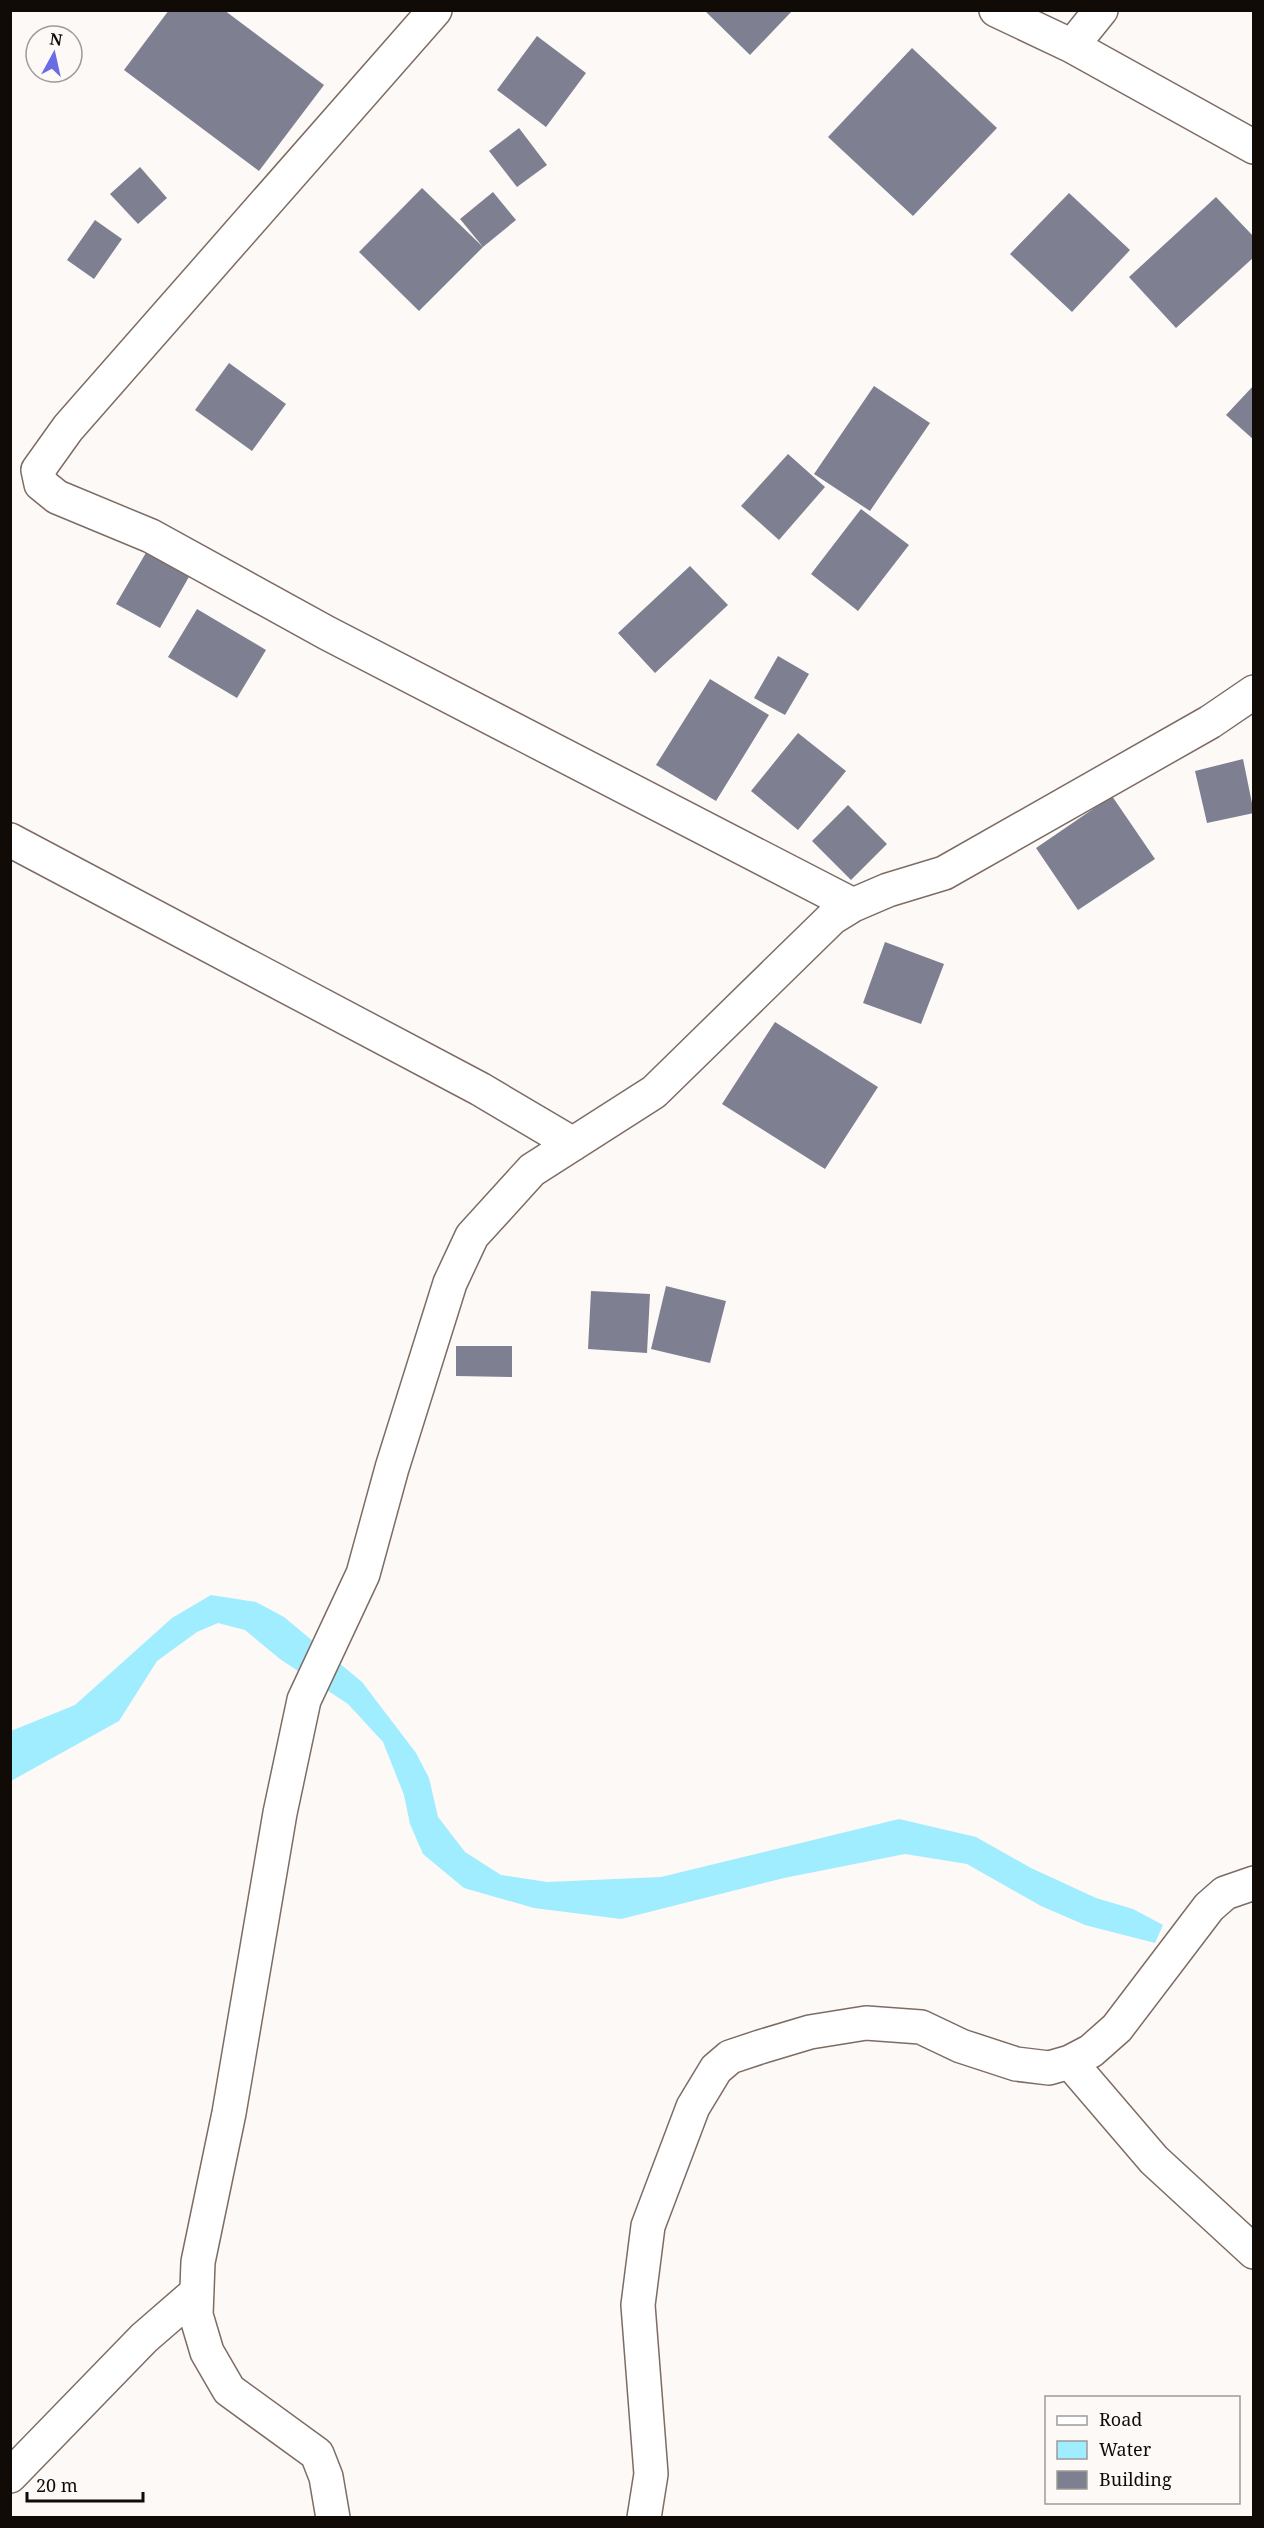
<svg xmlns="http://www.w3.org/2000/svg" width="1264" height="2528" font-family="'Noto Serif',serif">
<rect width="100%" height="100%" fill="#fdf9f7"/>
<path fill="#9fedfe" d="M211,1595L256,1602L284,1617L362,1682L416,1753L429,1778L438,1817L465,1852L501,1875L547,1882L661,1877L899,1819L976,1837L1031,1868L1096,1898L1133,1909L1163,1925L1155,1943L1085,1925L1041,1906L967,1864L905,1854L784,1878L621,1919L534,1908L464,1888L423,1854L410,1824L404,1795L383,1742L348,1704L280,1659L245,1630L218,1623L197,1632L157,1661L119,1721L11,1781V1731L75,1705L172,1618Z"/>
<path fill="#7e8092" d="M169,10H224L324,85L259,171L124,70Z
M704,10H793L750,55Z
M537,36L586,73L546,127L497,90Z
M912,48L997,128L913,216L828,137Z
M519,128L547,165L517,187L489,151Z
M140,167L167,198L138,224L110,194Z
M422,188L483,247L419,311L359,252Z
M493,192L516,220L483,247L460,219Z
M1069,193L1130,250L1072,312L1010,254Z
M1216,197L1254,237V257L1176,328L1129,277Z
M95,220L122,239L94,279L67,260Z
M229,363L286,404L252,451L195,410Z
M1254,385V440L1226,415Z
M874,386L930,423L870,511L814,474Z
M788,454L825,487L779,540L741,506Z
M861,509L909,545L858,611L811,574Z
M147,551L190,575L160,628L116,604Z
M690,566L728,605L655,673L618,633Z
M197,609L266,650L237,698L168,657Z
M778,656L809,674L785,715L754,698Z
M710,679L769,715L716,801L656,765Z
M798,733L846,771L798,830L751,791Z
M1243,759L1254,813L1207,823L1195,771Z
M1112,796L1155,859L1078,910L1036,848Z
M848,805L887,844L851,880L812,841Z
M885,942L944,964L921,1024L863,1003Z
M775,1022L878,1087L825,1169L722,1104Z
M666,1286L726,1301L710,1363L651,1349Z
M591,1291L650,1294L647,1353L588,1349Z
M456,1346H512V1377L456,1376Z"/>
<g fill="none" stroke-linecap="round" stroke-linejoin="round">
<defs>
<path id="minor" d="M435,10L68,428L38,470L41,484L57,497L151,536L327,633L853,905
M996,10L1072,46L1101,10
M1072,46L1254,147
M10,840L480,1089L573,1144
M1070,2062L1154,2160L1254,2252
M10,2476L144,2338L197,2292
M333,2518L326,2477L317,2454L229,2390L207,2352L196,2315L198,2262L229,2113L280,1813L304,1700L363,1574L392,1468L450,1283L472,1236L532,1170L654,1092L832,918L853,905L888,890L944,873L1210,722L1254,692
M644,2518L651,2474L638,2305L648,2226L693,2107L716,2069L730,2057L760,2047L810,2032L866,2023L921,2027L961,2046L1016,2064L1049,2068L1070,2062L1091,2051L1117,2028L1209,1907L1225,1893L1254,1883"/>
</defs>
<use href="#minor" stroke="#7d6c63" stroke-width="36"/>
<use href="#minor" stroke="#fff" stroke-width="33"/>
</g>
<rect width="1264" height="2528" fill="none" stroke="#110b07" stroke-width="24"/>
<rect x="1045" y="2396" width="195" height="108" fill="#fdf9f7" stroke="#9f9a97" stroke-width="1.5"/>
<rect x="1057" y="2416" width="30" height="9" fill="#ffffff" stroke="#9f9a97" stroke-width="1.5"/>
<text x="1099" y="2426" font-size="18" fill="#110b07">Road</text>
<rect x="1057" y="2441" width="30" height="18" fill="#9fedfe" stroke="#9f9a97" stroke-width="1.5"/>
<text x="1099" y="2456" font-size="18" fill="#110b07">Water</text>
<rect x="1057" y="2471" width="30" height="18" fill="#7e8092" stroke="#9f9a97" stroke-width="1.5"/>
<text x="1099" y="2486" font-size="18" fill="#110b07">Building</text>
<g transform="translate(54 54) rotate(8)"><circle r="28" fill="#fdf9f7" stroke="#9f9a97" stroke-width="1.5"/>
<path d="M0-4.5L10 22L0 15L-10 22Z" fill="#696ce5"/>
<text y="-9" font-size="16" font-weight="bold" text-anchor="middle" fill="#110b07">N</text>
</g>
<path d="M27 2492v9h116v-9" fill="none" stroke="#110b07" stroke-width="3"/>
<text x="36" y="2492" font-size="18" fill="#110b07" stroke="#fdf9f7" stroke-width="4.5" paint-order="stroke">20 m</text>
</svg>
